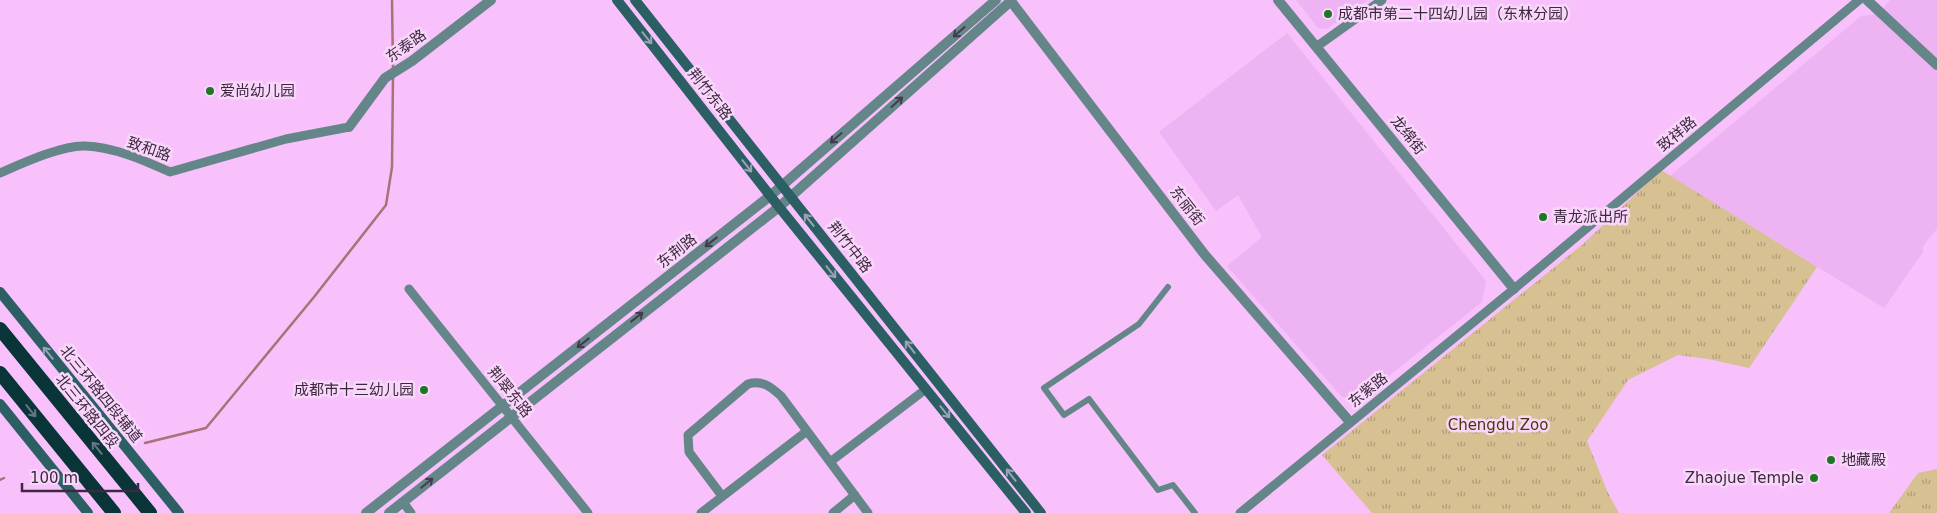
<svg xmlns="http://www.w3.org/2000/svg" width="1937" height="513" font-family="'DejaVu Sans','Noto Sans SC',sans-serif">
<defs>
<pattern id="park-tufts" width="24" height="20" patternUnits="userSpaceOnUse" patternTransform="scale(1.25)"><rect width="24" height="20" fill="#d7c092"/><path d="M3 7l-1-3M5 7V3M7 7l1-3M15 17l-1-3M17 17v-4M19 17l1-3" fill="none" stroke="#b09c79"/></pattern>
</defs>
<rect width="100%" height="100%" fill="#f8c1fc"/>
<path fill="#edb3f2" d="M1296,0H1368L1327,29L1318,28Z
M1890,0H1937V229L1923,246V252L1884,308L1670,176L1861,16L1878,14Z
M1287,33L1486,281L1482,302L1360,399L1342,397L1227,266L1262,237L1238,195L1216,211L1159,132Z"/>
<path fill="url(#park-tufts)" d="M1661,170L1817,267L1749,368L1708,359L1678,355L1628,380L1587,441L1608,493L1619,513H1372L1322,455L1583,244Z
M1937,469V513H1889L1918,473Z"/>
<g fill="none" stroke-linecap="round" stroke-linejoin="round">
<path stroke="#a87276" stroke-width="2.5" d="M392,0L393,68
M145,443L206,428L314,297L386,205L392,167L393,76
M0,480L4,478"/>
<path stroke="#658689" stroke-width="6" d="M1168,287L1139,324L1044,388L1064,415L1089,399L1158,490L1173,485L1195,513"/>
<path stroke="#658689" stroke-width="9" d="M1316,47L1382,0
M0,173C21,164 62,145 85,146C114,147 143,160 170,172L286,139L349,127
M409,289L588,513
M830,462L926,389
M722,496L689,452L688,435L748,384C762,380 770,386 781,396L868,513
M403,502L411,513
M701,513L807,431
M833,513L855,495
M1240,513L1514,289L1859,0"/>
<path stroke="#658689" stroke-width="10" d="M1010,0L1205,255L1350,422
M1278,0L1514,289
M1867,0L1937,65
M349,127L385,78L412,61L491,0
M366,513L770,196L996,0
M389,513L779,207L1012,0"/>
<path stroke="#2b5f64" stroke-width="10" d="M617,0L779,207L1026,513
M635,0L1041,513
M0,292L179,513
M0,404L88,513"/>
<path stroke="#093438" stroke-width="14" d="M0,329L150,513
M0,373L114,513"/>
</g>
<defs><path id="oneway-shaft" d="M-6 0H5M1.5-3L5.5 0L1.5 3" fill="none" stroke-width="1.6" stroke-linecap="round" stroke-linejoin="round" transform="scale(1.25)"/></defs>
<g stroke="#463b4e">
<use href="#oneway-shaft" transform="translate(959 32) rotate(139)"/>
<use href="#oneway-shaft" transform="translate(897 102) rotate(-42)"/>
<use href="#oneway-shaft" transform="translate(836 138) rotate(139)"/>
<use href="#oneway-shaft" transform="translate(711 242) rotate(142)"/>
<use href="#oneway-shaft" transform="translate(637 317) rotate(-38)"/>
<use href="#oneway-shaft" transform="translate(583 343) rotate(142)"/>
<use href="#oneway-shaft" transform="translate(427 483) rotate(-39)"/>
</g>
<g stroke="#9ca1b7">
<use href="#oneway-shaft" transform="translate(647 38) rotate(51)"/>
<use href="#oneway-shaft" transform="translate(747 166) rotate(52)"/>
<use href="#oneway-shaft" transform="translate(809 220) rotate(-128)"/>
<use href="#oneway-shaft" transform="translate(831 272) rotate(51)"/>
<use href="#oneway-shaft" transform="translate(910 347) rotate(-128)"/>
<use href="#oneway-shaft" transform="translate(48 353) rotate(-129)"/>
<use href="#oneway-shaft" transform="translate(945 412) rotate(51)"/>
<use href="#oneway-shaft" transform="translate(1011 475) rotate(-128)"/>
</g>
<g stroke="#697586">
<use href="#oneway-shaft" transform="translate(31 411) rotate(51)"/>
<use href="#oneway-shaft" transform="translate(97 448) rotate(-129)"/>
</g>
<g fill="#1e7623" stroke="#f8d7fb" stroke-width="2">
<circle cx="1328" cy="14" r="5"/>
<circle cx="210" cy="91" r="5"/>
<circle cx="1543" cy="217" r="5"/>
<circle cx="424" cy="390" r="5"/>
<circle cx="1831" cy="460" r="5"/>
<circle cx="1814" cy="478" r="5"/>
</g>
<g text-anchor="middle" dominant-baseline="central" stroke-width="5" stroke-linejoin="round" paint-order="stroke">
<g font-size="15" fill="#3e283f" stroke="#f8d7fb" text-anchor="start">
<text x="1338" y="14">成都市第二十四幼儿园（东林分园）</text>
<text x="220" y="91">爱尚幼儿园</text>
<text x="1553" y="217">青龙派出所</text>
<text x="414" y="390" text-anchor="end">成都市十三幼儿园</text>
<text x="1841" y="460">地藏殿</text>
<text x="1804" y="478" text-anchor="end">Zhaojue Temple</text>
</g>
<g font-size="15" fill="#3e283f" stroke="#f8d7fb">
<text transform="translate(406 46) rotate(-35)">东泰路</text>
<text transform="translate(710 94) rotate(52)">荆竹东路</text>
<text transform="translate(1677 134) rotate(-40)">致祥路</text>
<text transform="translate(1408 135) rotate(51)">龙绵街</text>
<text transform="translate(149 149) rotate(19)">致和路</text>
<text transform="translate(1187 206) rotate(52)">东丽街</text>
<text transform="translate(850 247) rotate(52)">荆竹中路</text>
<text transform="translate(677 251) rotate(-38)">东荆路</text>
<text transform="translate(1368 390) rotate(-39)">东紫路</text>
<text transform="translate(510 392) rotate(51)">荆翠东路</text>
<text transform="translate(101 394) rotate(51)">北三环路四段辅道</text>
<text transform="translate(87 411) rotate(51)">北三环路四段</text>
</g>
<g font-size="15" fill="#4b3706" stroke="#f8d7fb">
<text x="1498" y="425">Chengdu Zoo</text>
</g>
</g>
<path d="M22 483v8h116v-8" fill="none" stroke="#3e283f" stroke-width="2.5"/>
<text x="30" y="483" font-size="15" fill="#3e283f" stroke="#f8d7fb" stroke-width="4" paint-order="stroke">100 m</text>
</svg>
